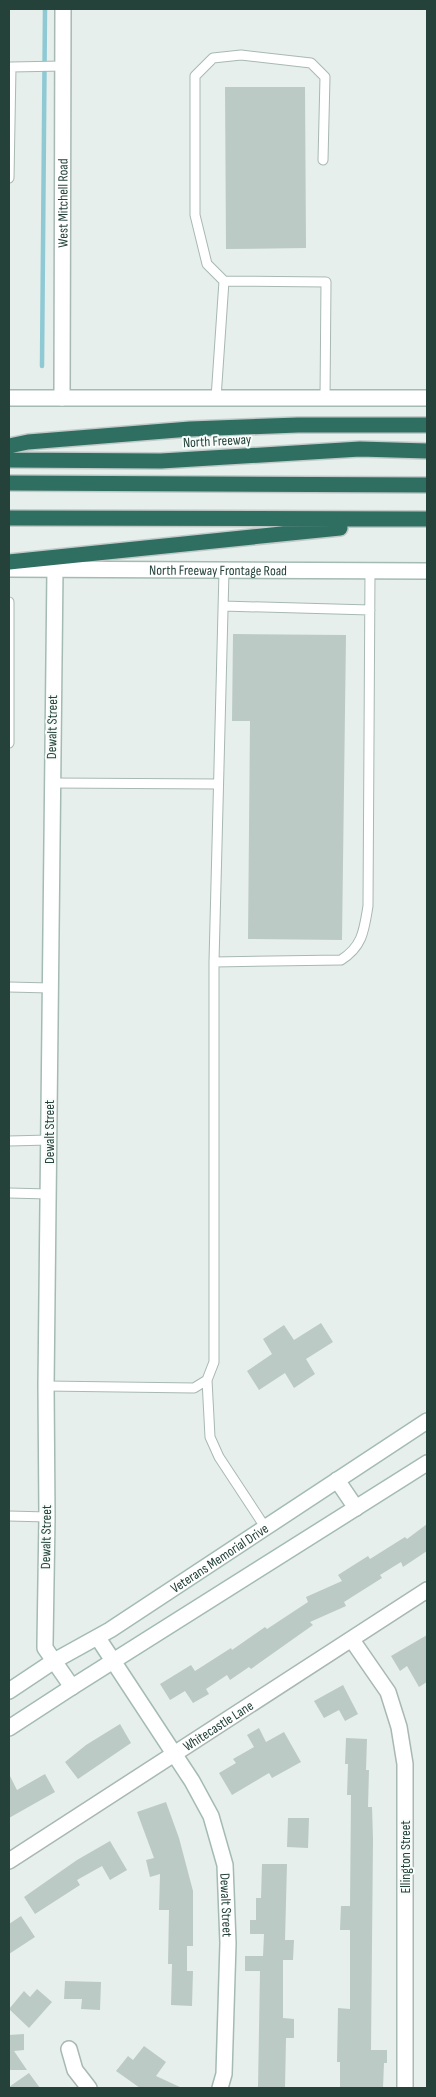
<svg xmlns="http://www.w3.org/2000/svg" width="436" height="2097" font-family="'Sofia Sans Condensed',sans-serif">
<rect width="100%" height="100%" fill="#e6efeb"/>
<g fill="none" stroke-linecap="round" stroke-linejoin="round">
<path stroke="#8ec9d4" stroke-width="4.5" d="M42,366L45,9"/>
</g>
<path fill="#bbcac4" d="M225,87H305L306,248L226,249Z
M233,634L346,635L342,940L248,939L250,721H232Z
M321,1323L333,1342L306,1359L315,1374L294,1388L285,1373L259,1390L247,1371L272,1354L263,1339L284,1325L294,1340Z
M427,1524V1551L403,1567L401,1562L380,1575L382,1578L344,1602L346,1606L310,1622L313,1625L251,1669L249,1667L230,1680L227,1675L206,1689L209,1694L193,1703L185,1691L170,1700L160,1684L191,1665L195,1671L231,1648L232,1650L265,1627L267,1629L308,1602L306,1597L342,1581L338,1575L368,1556L370,1559L405,1537L407,1539Z
M427,1635V1682L419,1687L407,1666L400,1671L391,1656Z
M343,1685L358,1714L345,1721L339,1710L324,1718L314,1701Z
M120,1724L131,1743L78,1779L65,1762L86,1745Z
M259,1728L266,1742L284,1732L301,1762L272,1778L269,1773L232,1795L219,1773L236,1763L233,1759L254,1747L247,1735Z
M346,1738L367,1739L366,1770H369L368,1807H372L373,1839L371,2050H387V2063H384L383,2088H340V2062H337L338,2008L350,2009V1930H340L341,1906H350L351,1795H347L348,1764H345Z
M9,1774L17,1790L45,1774L55,1792L9,1818Z
M166,1802L179,1838L193,1891V1946H187V1971H193L192,2006L171,2005L172,1964H168L169,1910H159L160,1874L150,1877L146,1860L154,1858L137,1812Z
M288,1818H309L308,1848L287,1847Z
M110,1841L127,1870L110,1880L102,1866L77,1880L80,1885L35,1914L24,1897L77,1860Z
M262,1864H287L285,1940H294L293,1960H283V2018L294,2019V2038H286L285,2088H258L260,1971H245V1956H263L264,1934H250V1920H256V1898H261Z
M21,1916L35,1937L9,1954V1924Z
M65,1981L101,1982L100,2010L81,2009L82,1999H64Z
M37,1989L52,2002L29,2028L9,2009L24,1991L30,1997Z
M24,2034V2050L14,2051L27,2070H9V2035Z
M144,2046L166,2062L156,2076L182,2088H140L116,2071L128,2056L133,2060Z
M29,2073L40,2088H9V2087Z"/>
<g fill="none" stroke-linecap="round" stroke-linejoin="round">
<defs>
<path id="lane" d="M9,178L11,67L63,66
M224,281L207,264L195,215V76L213,58L241,55L311,63L325,77L323,160
M216,398L224,281L326,282L325,398
M9,602V743
M223,606L370,610
M52,783L218,784
M214,962L341,960C363,946 364,930 368,906L370,571
M9,987L50,988
M9,1141L49,1140
M9,1193L49,1194
M207,1380L210,1437L219,1457L265,1527
M46,1386L194,1388L207,1380L214,1362V962L224,571
M9,1516L47,1517"/>
<g id="street">
<path id="s1" d="M62,398L63,9"/>
<path d="M352,1640L388,1692L399,1727L405,1764V2088"/>
<path id="s2" d="M9,1861L427,1590"/>
<path d="M69,2049L75,2070L89,2088"/>
</g>
<g id="secondary">
<path d="M9,398H427"/>
<path id="s3" d="M9,569L427,571"/>
<path d="M55,569L46,1386L47,1517L45,1644V1648L72,1687"/>
<path d="M337,1480L356,1508"/>
<path id="s4" d="M98,1638L192,1781L211,1816L225,1865L228,1943L224,2074L220,2088"/>
<path id="s5" d="M9,1691L54,1661L110,1630L427,1421"/>
<path d="M9,1728L72,1687L427,1463"/>
</g>
<path id="highway" d="M9,446L28,442L190,429L298,425H427
M9,460L161,461L360,449L427,451
M9,483L427,485
M9,518L427,519
M9,562L340,528"/>
</defs>
<use href="#lane" stroke="#a8b8b2" stroke-width="11"/>
<use href="#street" stroke="#a8b8b2" stroke-width="18"/>
<use href="#secondary" stroke="#a4bbb3" stroke-width="18"/>
<use href="#highway" stroke="#c2cac8" stroke-width="18"/>
<use href="#lane" stroke="#fff" stroke-width="9"/>
<use href="#street" stroke="#fff" stroke-width="15"/>
<use href="#secondary" stroke="#fff" stroke-width="15"/>
<use href="#highway" stroke="#2f6f62" stroke-width="15"/>
</g>
<g text-anchor="middle" dominant-baseline="central" stroke-width="4" stroke-linejoin="round" paint-order="stroke">
<g font-size="14" fill="#24423a" stroke="#f7fbf9">
<text stroke="none"><textPath href="#s1" startOffset="195">West Mitchell Road</textPath></text>
<text transform="translate(217 441) rotate(-3)">North Freeway</text>
<text stroke="none"><textPath href="#s3" startOffset="209">North Freeway Frontage Road</textPath></text>
<text transform="translate(52 727) rotate(-89)">Dewalt Street</text>
<text transform="translate(49 1132) rotate(-90)">Dewalt Street</text>
<text transform="translate(46 1537) rotate(-89)">Dewalt Street</text>
<text stroke="none"><textPath href="#s5" startOffset="249">Veterans Memorial Drive</textPath></text>
<text stroke="none"><textPath href="#s2" startOffset="249">Whitecastle Lane</textPath></text>
<text transform="translate(405 1857) rotate(-90)">Ellington Street</text>
<text stroke="none"><textPath href="#s4" startOffset="302">Dewalt Street</textPath></text>
</g>
</g>
<rect width="436" height="2097" fill="none" stroke="#24423a" stroke-width="20"/>
</svg>
